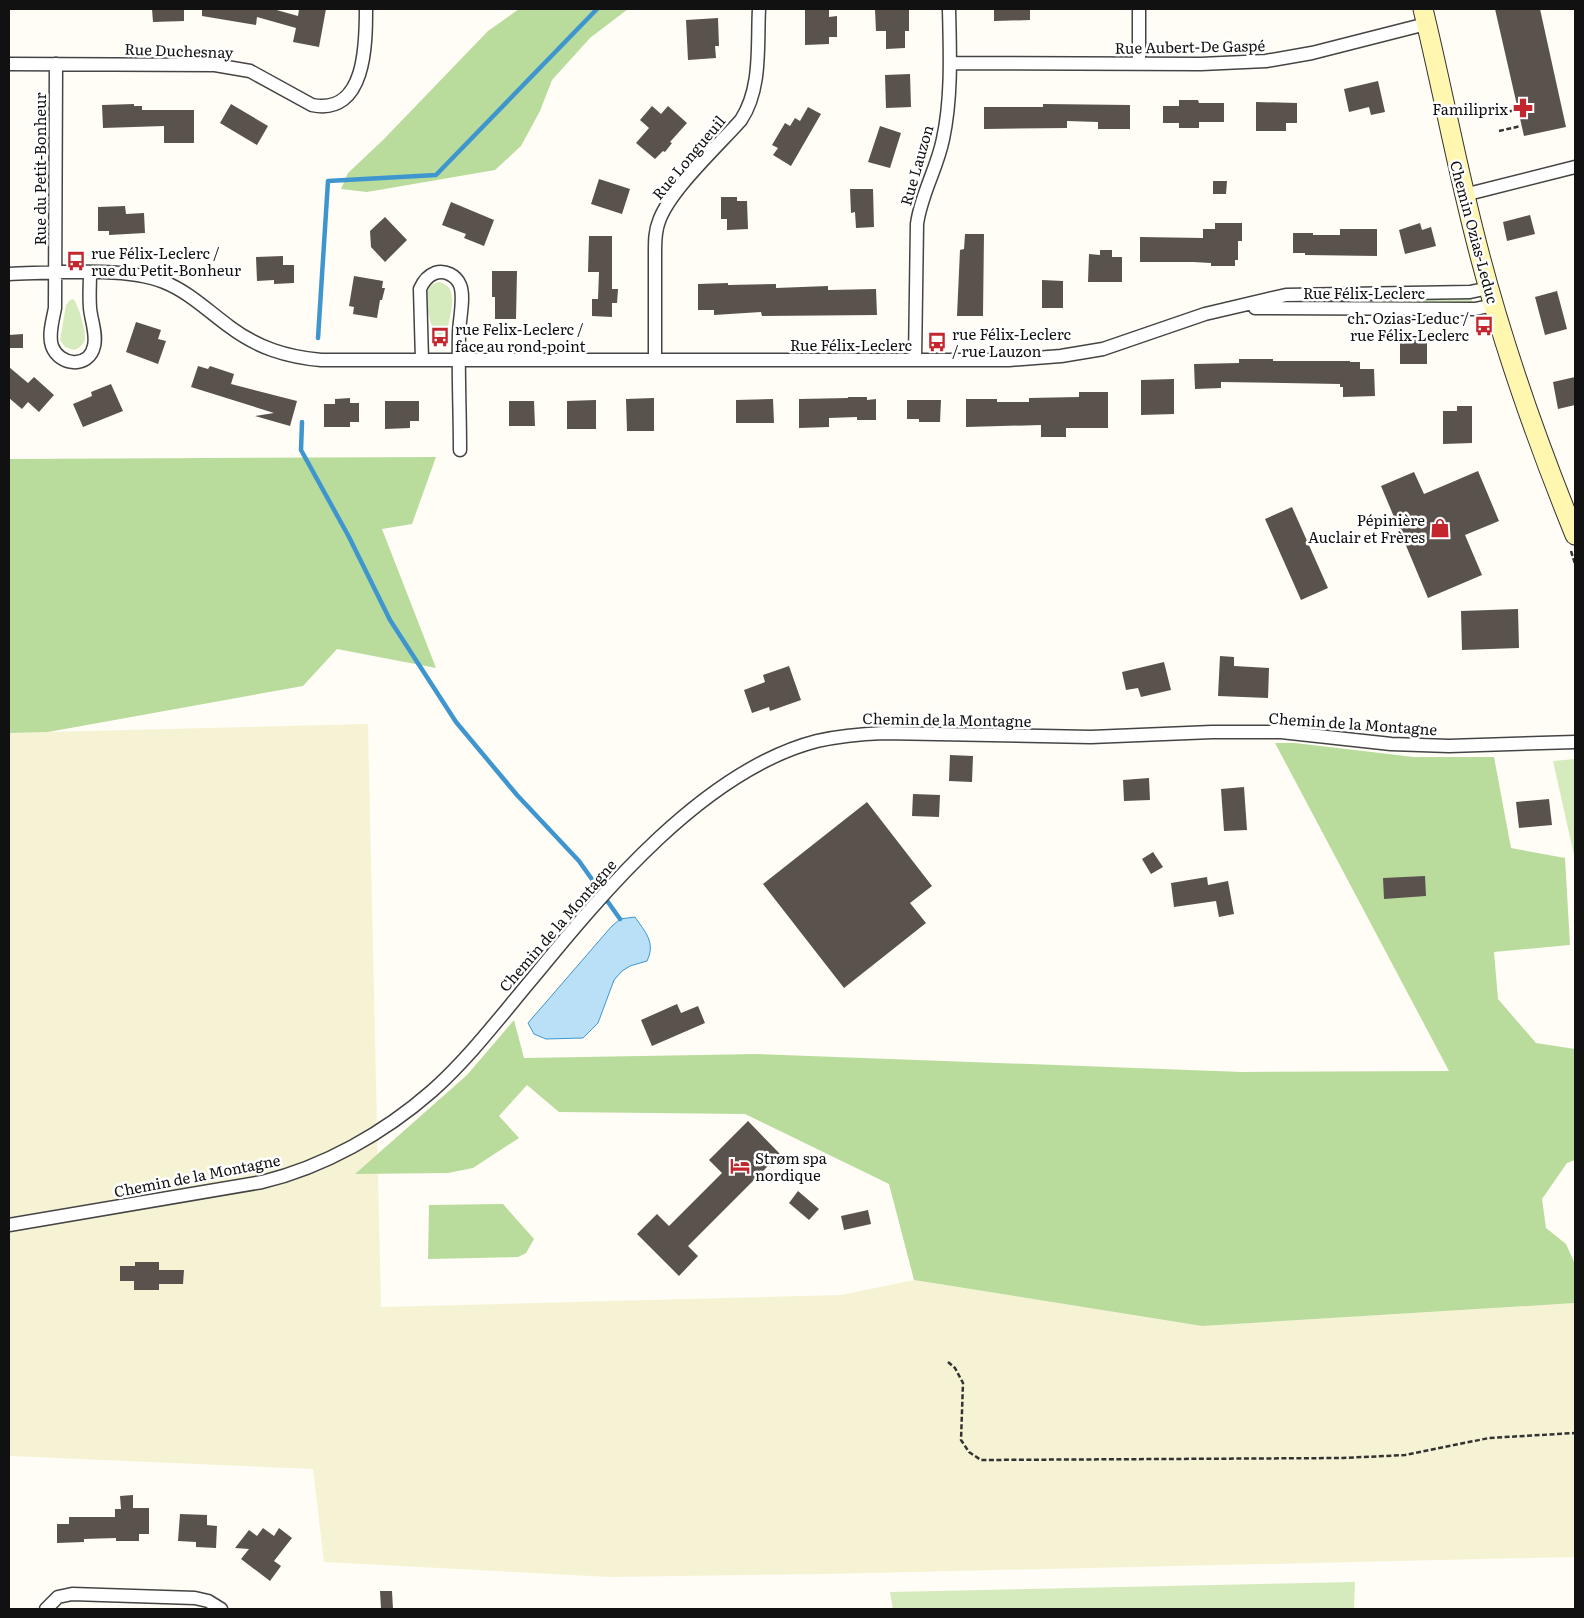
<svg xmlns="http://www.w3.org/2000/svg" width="1584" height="1618" font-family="Literata,serif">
<rect width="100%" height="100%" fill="#fffdf5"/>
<path fill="#f6f3d4" d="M368,724L381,1307L841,1295L914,1280L1202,1326L1575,1303V1557L824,1574L610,1577L324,1562L313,1469L9,1456V733Z"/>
<path fill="#d5ebbd" d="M439,282C460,286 450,313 448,328L445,332L441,335L435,334L433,330C429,316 418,286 439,282Z
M1472,298V304L1296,303L1295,301Z
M73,299C78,303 86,331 85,339C84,345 79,348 74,350L65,347L60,340L66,305L70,300Z
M1575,759V854L1574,855L1553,761Z
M1355,1582L1354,1609H893L890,1592Z"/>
<path fill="#b9dc9c" d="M519,9H628L590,38L552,80L540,111L521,146L495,170L367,192L341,189L348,173L383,140L488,31Z
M436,457L412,524L382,529L436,668L337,649L303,686L48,732L9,733V459Z
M1275,743H1295L1414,757H1494L1511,848L1565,858L1570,945L1494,952L1498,999L1536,1043L1575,1049V1160L1567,1163L1542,1199L1546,1228L1566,1244L1575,1264V1303L1202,1326L914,1280L889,1184L745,1114L559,1112L527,1085L499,1116L519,1138L473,1168L448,1173L355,1174L467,1075L514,1020L524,1058L758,1054L1242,1072L1449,1071Z
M503,1204L534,1239L526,1253L518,1257L428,1259L429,1205Z"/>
<path fill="#b9e0f7" stroke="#3f96cf" d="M635,917C645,932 656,942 647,961L630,966L622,971L614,980L598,1023L583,1038L546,1039L534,1034L528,1023L611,927L620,919Z"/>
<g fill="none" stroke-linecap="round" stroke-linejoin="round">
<path stroke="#3f96cf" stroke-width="4.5" d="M318,338L328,181L436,175L597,9
M302,422L301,450L349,537L390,620L456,722L517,795L579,861L620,919"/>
</g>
<path fill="#5a524d" d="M152,9H184V21L153,22Z
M202,9H273L298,16L299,9H326L319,47L293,42L296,28L257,17L256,25L202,16Z
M805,9H829V17L837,16V37H829V44L805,45Z
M994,9H1030V20L994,21Z
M1495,9H1540L1566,127L1524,136Z
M875,10H909V31H905V48L886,49V31H876Z
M718,18L719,46H715L716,58L688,60L686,20Z
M910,74L911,107L886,108L885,75Z
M1378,81L1385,112L1371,115L1369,107L1349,112L1344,89Z
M1179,100H1198L1199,103H1224V122H1199V128H1179V123H1163V106H1179Z
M1256,102L1297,103V123H1286V131H1256Z
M134,104V106H142V110H194V143H164V126L103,128L102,105Z
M231,104L268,126L257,145L220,123Z
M1043,104L1130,105V129H1098V122L1067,121V128L984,129V107H1043Z
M652,106L661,114L668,106L687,123L670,142L672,143L665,152L663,151L655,159L636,143L649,128L640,120Z
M808,107L821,114L791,166L773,155L778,148L772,145L785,123L790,126L795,118L800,121Z
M880,126L901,133L890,168L868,162Z
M599,179L630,189L622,214L591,204Z
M1213,181H1227L1226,194H1213Z
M850,189H873L874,227L856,228L855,212L851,213Z
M721,197H737V201H747L748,229L727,230V219H721Z
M451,202L494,220L484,246L464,238L466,234L442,225Z
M125,206L126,214L144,213L145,233L109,235V231H98V207Z
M1530,215L1535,234L1507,241L1503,222Z
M385,217L407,240L385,262L371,247L370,231Z
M1215,223H1242V241H1238V260H1235V266H1211V263L1193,262H1140V237L1203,238V229H1215Z
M1420,223L1422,230L1431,227L1436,246L1405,254L1399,230Z
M1340,229H1377V256L1305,255V253H1293V233H1313V235H1340Z
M965,234H984L983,316H957L960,250L964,249Z
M589,236H612V289H618L617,303H612V317L592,316V299H598L599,272H588Z
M1100,250H1112V257H1122V282H1088L1089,254L1100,255Z
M283,256V265H294V283L274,284V280L257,281L256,257Z
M492,271H517L516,319H495V297H492Z
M354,276L383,281L382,288H385L382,300H380L377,318L353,314L354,307L349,306Z
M1042,280L1063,281V308H1042Z
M728,283V285L776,284V288L828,286V290L876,289L877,315L762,316L761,312L714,315V310H698V284Z
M1557,291L1567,329L1545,335L1535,297Z
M136,322L161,330L158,339L166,341L158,364L126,352Z
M23,334V348H9V335Z
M1408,339H1427V364H1400V343H1408Z
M1239,359H1273V361H1350V362H1360V369H1374L1375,396L1343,397V387H1340V384L1221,382V388L1195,389L1194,364L1239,363Z
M198,366L208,369L210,366L234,374L231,384L297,401L290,426L255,416L274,413L191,387Z
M9,367L28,383L34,377L54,395L39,412L28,402L22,409L9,398Z
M1575,377V405L1558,409L1553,382Z
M1174,379V414L1141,415V380Z
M111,384L123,411L83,427L73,404L92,396L91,392Z
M1079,392H1108V428H1066V437H1041V425L966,427V399H997V402H1029V398L1079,397Z
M848,397H867V400L876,399V420H857V417L829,418V427L799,428V399L848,398Z
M350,398V403H359V422H350V427H324V404H335V399Z
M654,398V431H627L626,399Z
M773,399L774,423H736V400Z
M596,400V429H567V401Z
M907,400H941L940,422H919V419H907Z
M385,401H419V421H410V428L385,429Z
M509,401H534L535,426H509Z
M1457,406H1472V443L1443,444V411H1457Z
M1478,471L1499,521L1465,535L1482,575L1428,598L1381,486L1414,472L1424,494Z
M1292,507L1328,588L1301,600L1265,519Z
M1518,609L1519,648L1462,650L1461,611Z
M1220,656L1234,657V666L1269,668L1268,698L1218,696Z
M1164,662L1171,690L1141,697L1138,688L1126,690L1122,672Z
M789,666L801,700L770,711L769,707L752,713L744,690L765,682L763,675Z
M950,755L973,756L972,782L949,781Z
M1149,778L1150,800L1124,801L1123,780Z
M1244,787L1247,830L1224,831L1221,789Z
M913,794L940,795L939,817L912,816Z
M1549,799L1552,825L1519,828L1516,802Z
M867,802L932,886L910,903L926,923L844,988L763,884Z
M1153,852L1163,867L1151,874L1142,859Z
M1425,876L1426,896L1384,899L1383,878Z
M1207,877L1208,885L1228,881L1234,914L1219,917L1216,901L1174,907L1171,883Z
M677,1004L681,1013L698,1006L705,1023L652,1046L641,1020Z
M748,1121L780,1154L688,1246L698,1256L679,1276L637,1234L657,1214L669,1226L722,1173L709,1160Z
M798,1191L819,1209L809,1220L789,1203Z
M868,1210L871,1224L844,1230L841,1216Z
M135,1262H159V1270H184L183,1284H159V1290H134V1281H120V1266H135Z
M133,1495V1508H149V1534H139V1541H116V1538L84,1539V1542L57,1543V1524H69V1517H115V1509H121L120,1496Z
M180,1514L207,1515V1525L217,1526L216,1548L196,1547V1542L178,1541Z
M263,1528L274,1536L279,1528L292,1538L274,1561L281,1566L270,1581L241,1559L249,1549L235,1548L249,1530L257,1536Z
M380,1591H392L393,1609H381Z"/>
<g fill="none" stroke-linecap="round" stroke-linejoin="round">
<defs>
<path id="street" d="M1139,9V64
M950,63L1201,64L1266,61L1312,53L1426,24
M9,64L215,65L250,71L312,105C366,116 366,43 366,9
M56,64L55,308C53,319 48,335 52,346C59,366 89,369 94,346C97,334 91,320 90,308C89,296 90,284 90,273
M1464,195L1575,167
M9,274C51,273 126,266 164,282C189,292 208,311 230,327C258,348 287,357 321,360H1009L1061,356L1103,349L1205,314L1286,295L1470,292L1489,288
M1255,308L1475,309L1494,305
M655,359V251C655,241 655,231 659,221C670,190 718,146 741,120C762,88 757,46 759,9
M422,360L420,289C423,282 427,276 435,273C445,270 456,275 460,285C465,297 459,321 459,334C458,373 460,411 460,450
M915,360L917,224C921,194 937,169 943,139C952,97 950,52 949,9
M9,1225L262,1182C324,1167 384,1133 432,1091C469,1058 500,1017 532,979C603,892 704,770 817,741C839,736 861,734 884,733L1091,737L1212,732H1281L1391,744L1449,746L1575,742
M46,1609L58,1597L72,1594L195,1598L208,1601L221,1609"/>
<path id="secondary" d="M1423,9C1443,91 1458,174 1480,256C1505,351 1538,444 1575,535"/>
</defs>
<use href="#street" stroke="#444" stroke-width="15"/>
<use href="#secondary" stroke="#333" stroke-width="21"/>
<path stroke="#333" stroke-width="2.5" stroke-dasharray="5 2.5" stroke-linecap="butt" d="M1495,114L1517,110
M1499,131L1521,126
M1571,551L1575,564
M948,1362L955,1368L963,1383L961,1440L969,1452L981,1460L1343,1458L1405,1455L1489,1438L1575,1433"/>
<use href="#street" stroke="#fff" stroke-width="12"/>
<use href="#secondary" stroke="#fff6b0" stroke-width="19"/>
</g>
<defs>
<symbol id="pharmacy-bare" viewBox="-9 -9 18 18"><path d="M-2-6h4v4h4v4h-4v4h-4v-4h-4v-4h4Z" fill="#c4262e" stroke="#fff" stroke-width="2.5" paint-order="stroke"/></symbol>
<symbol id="bus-bare" viewBox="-9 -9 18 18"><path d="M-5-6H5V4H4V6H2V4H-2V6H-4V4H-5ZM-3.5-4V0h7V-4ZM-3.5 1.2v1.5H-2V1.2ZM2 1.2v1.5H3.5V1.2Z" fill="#c4262e" stroke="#fff" stroke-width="2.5" paint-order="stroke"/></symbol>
<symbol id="shop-bare" viewBox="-9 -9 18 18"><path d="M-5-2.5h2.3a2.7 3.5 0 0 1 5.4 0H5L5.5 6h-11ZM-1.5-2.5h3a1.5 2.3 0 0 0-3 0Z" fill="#c4262e" stroke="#fff" stroke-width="2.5" paint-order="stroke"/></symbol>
<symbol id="hotel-bare" viewBox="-9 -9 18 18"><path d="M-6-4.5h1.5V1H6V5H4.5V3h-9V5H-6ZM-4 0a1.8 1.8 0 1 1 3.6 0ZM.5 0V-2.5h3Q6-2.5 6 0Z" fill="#c4262e" stroke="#fff" stroke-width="2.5" paint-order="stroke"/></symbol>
</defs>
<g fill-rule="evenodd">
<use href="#pharmacy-bare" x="1509" y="94" width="28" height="28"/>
<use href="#bus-bare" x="62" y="247" width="28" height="28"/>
<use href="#bus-bare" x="1470" y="312" width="28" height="28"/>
<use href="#bus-bare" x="426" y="323" width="28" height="28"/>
<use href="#bus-bare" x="923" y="328" width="28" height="28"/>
<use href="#shop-bare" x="1426" y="514" width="28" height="28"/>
<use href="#hotel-bare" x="726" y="1152" width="28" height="28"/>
</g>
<g text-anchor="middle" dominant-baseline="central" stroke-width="5" stroke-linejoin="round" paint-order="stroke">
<g font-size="15" fill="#111" stroke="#fff">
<text transform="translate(1190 46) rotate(-1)">Rue Aubert-De Gaspé</text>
<text transform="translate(179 50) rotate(2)">Rue Duchesnay</text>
<text transform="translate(688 157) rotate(-50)">Rue Longueuil</text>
<text transform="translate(916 165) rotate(-74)">Rue Lauzon</text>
<text transform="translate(39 169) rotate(-90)">Rue du Petit-Bonheur</text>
<text transform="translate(1475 232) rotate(75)">Chemin Ozias-Leduc</text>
<text x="1364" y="292">Rue Félix-Leclerc</text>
<text x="851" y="344">Rue Félix-Leclerc</text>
<text transform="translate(947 719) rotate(1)">Chemin de la Montagne</text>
<text transform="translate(1353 723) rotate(4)">Chemin de la Montagne</text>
<text transform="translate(557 925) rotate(-49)">Chemin de la Montagne</text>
<text transform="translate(197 1175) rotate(-11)">Chemin de la Montagne</text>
</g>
<g font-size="15" fill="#111" stroke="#fff" text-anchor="start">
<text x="1508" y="108" text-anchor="end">Familiprix</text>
<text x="91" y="252">rue Félix-Leclerc /<tspan x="91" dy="17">rue du Petit-Bonheur</tspan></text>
<text x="1469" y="317" text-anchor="end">ch. Ozias-Leduc /<tspan x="1469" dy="17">rue Félix-Leclerc</tspan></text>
<text x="455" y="328">rue Felix-Leclerc /<tspan x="455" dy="17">face au rond-point</tspan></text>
<text x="952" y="333">rue Félix-Leclerc<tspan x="952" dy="17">/ rue Lauzon</tspan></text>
<text x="1425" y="519" text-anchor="end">Pépinière<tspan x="1425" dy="17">Auclair et Frères</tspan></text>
<text x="755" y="1157">Strøm spa<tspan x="755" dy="17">nordique</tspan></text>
</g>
</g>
<rect width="1584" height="1618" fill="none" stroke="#111111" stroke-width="20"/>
</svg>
